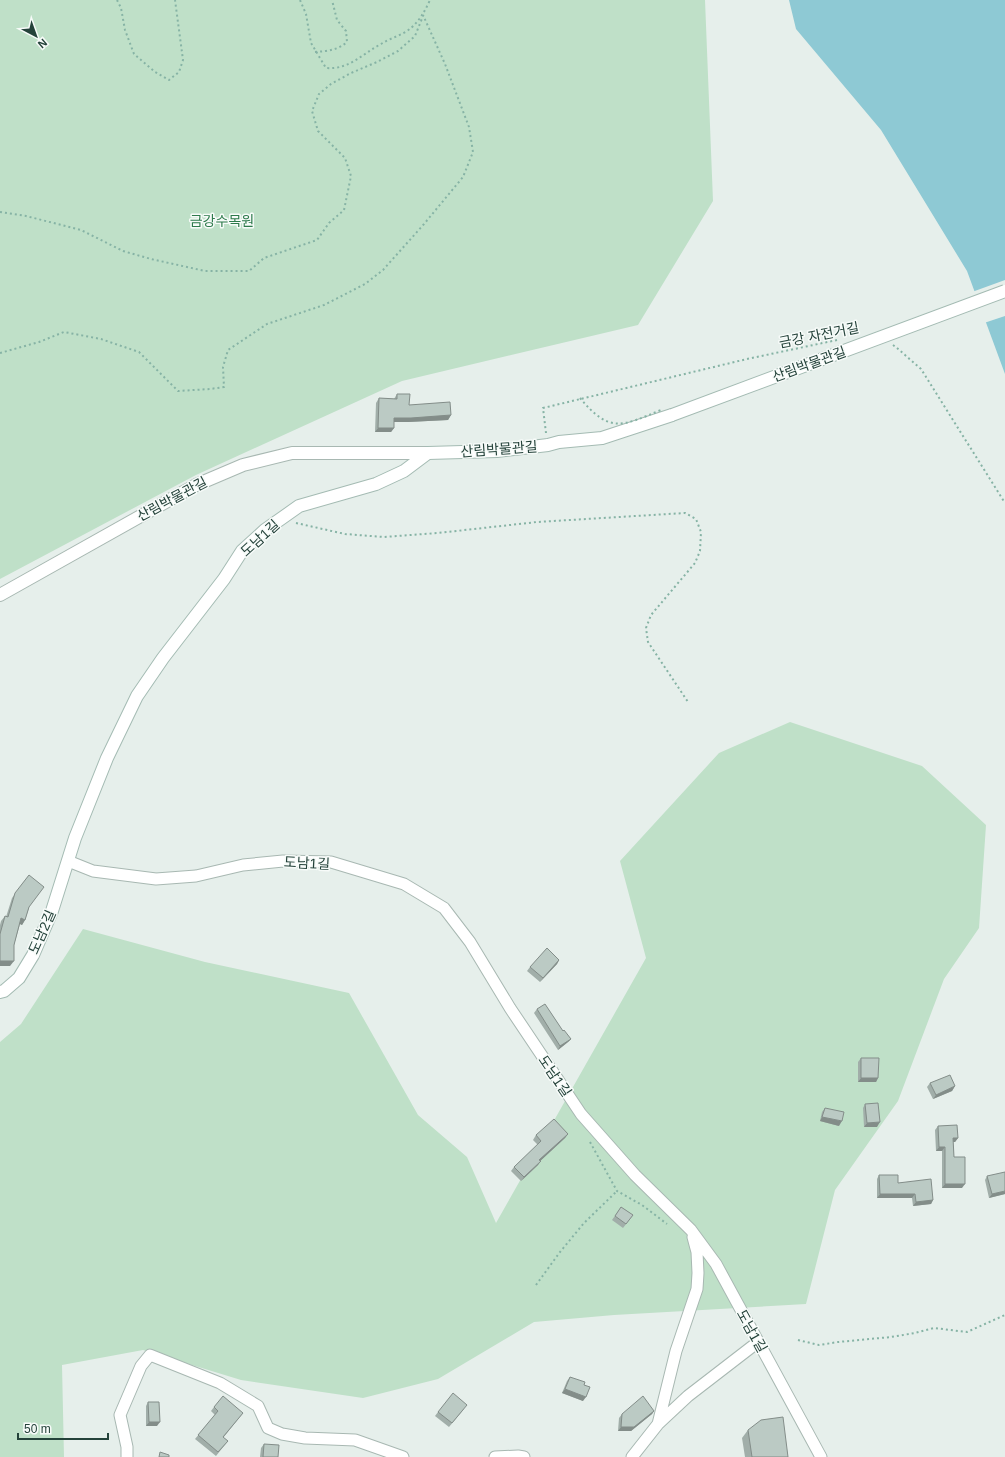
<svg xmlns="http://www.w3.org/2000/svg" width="1005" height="1457" font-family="Helvetica,'Noto Sans KR',sans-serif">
<rect width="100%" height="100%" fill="#e6efeb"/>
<path fill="#bfe0c8" d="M0,0H705L713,201L638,325L402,381L196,475L0,579Z
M790,722L922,766L986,825L979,928L944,979L898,1101L835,1190L806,1304L614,1315L534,1322L438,1379L363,1398L241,1380L143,1350L62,1365L64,1457H0V1042L21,1024L83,929L205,962L349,993L418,1115L467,1157L496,1223L646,958L620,861L719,753Z"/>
<path fill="#8ec9d4" d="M789,0H1005V374L967,271L881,130L796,29Z"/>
<path fill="#e6efeb" d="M1005,280V316L984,323L972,292Z"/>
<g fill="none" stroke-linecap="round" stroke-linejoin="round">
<defs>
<path id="minor" d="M68,861L93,871L156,879L196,876L243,865L283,861L331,862L404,884L444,908L470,942L510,1008L581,1114L635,1175L691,1230L716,1264L821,1457
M658,1424L676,1351L697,1289L698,1273L697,1252L693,1237
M127,1457V1447L120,1415L141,1366L150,1355L220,1383L258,1406L268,1428L282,1434L305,1438L355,1440L403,1457
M495,1457L518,1456L524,1457
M632,1457L658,1424L688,1396L758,1342"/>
<path id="tertiary" d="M0,595L196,485L243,465L292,453H428"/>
<path id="secondary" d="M0,992L4,991L19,978L33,955L52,911L75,838L107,758L137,696L163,658L224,579L242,551L265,530L299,506L376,484L404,471L428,453L497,451L548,445L559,442L602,438L672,415"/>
</defs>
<use href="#minor" stroke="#a8b8b2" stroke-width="13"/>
<use href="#tertiary" stroke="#a8b8b2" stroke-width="14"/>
<use href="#secondary" stroke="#a4bbb3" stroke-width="14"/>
<path stroke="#86b3a5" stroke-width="2" stroke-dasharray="2 3" stroke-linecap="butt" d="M117,0L121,8L125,30L134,54L155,72L169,80L179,72L183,60L175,0
M300,0L306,14L311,43L326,68C349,70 362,54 381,44C390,38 403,35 411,28C420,20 425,11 430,0
M315,52C328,51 338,50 347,42L346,31L337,20L332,0
M0,212L26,216L81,230L123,251L151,259L205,271H249L264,258L317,240L329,223L344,210L351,176L345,158L318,131L312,111L319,94L331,84L351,73L377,62L398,51L415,36L423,16
M893,345L897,348L921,369L1005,503
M0,353L39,342L64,332L101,339L139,352L178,391L210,389L224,387L223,367L228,350L267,324L324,305L365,284L383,270L424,224L463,177L473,152L469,127L445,64L423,15
M546,433L543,408L747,359L837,340
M296,523L345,534L384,537L438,533L537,522L685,513L696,519L701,532L700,551L695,563L651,615L646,628L648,642L688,702
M590,1142L617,1191L642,1205L667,1224
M536,1285L560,1252L584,1223L617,1191
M798,1340L819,1345L838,1342L891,1337L915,1333L934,1328L967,1332L1005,1315"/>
<use href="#minor" stroke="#fff" stroke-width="11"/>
<use href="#tertiary" stroke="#fff" stroke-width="12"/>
<use href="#secondary" stroke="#fff" stroke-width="12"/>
<defs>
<path id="secondary-bridge" d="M672,415L1005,291"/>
</defs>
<use href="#secondary-bridge" stroke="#a4bbb3" stroke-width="14" stroke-linecap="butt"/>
<path stroke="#86b3a5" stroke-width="2" stroke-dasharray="2 3" stroke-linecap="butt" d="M580,398C610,434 622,426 661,410"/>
<use href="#secondary-bridge" stroke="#fff" stroke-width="12"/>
</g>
<path fill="#a1aea9" d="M397,394L409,405L451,415L448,420L408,422H394V428L391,432H375L376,403L379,398L394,399Z
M29,875V908L25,920L22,925L20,924L14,945L10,966H0V925L1,921L5,916L6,917L12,898Z
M559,960L557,964L540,982L527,971L530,967Z
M537,1009L563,1031L571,1039L568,1042L558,1050L534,1013Z
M861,1058L878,1078L876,1082H858V1062Z
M930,1083L955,1086L952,1091L933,1099L927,1087Z
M865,1104L877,1127H864L863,1108Z
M825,1108L839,1126L820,1121L822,1112Z
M938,1126L958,1138L955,1142H953L954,1157L962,1188H942V1151H936L935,1130Z
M568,1134L565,1138L540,1161L538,1165L521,1181L511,1171L514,1167L538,1145L533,1140L536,1135Z
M879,1175L898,1183L933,1200L931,1204L913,1206L912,1198H877V1179Z
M987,1176L1005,1194L989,1198L985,1180Z
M621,1207L633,1215L623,1228L612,1220Z
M570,1377L584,1385L583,1401L562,1393L567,1381Z
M148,1402L157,1426H146V1406Z
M214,1407L243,1413L223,1438L228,1441L216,1456L195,1439L215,1415L211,1411Z
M464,1409L449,1427L435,1416L438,1412Z
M654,1411L652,1414L631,1431H618L619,1418L622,1414Z
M748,1430L788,1457H745L742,1438Z
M264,1444L278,1457H260L261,1448Z"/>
<path fill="#838d89" d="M451,415L448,420L408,422H391L394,418Z
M378,428H394L391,432H375Z
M21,918L25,920L22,925L18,923Z
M559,960L557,964L540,982L543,978Z
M0,961H14L10,966H0Z
M571,1039L568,1042L558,1050L560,1046Z
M861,1078H878L876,1082H858Z
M955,1086L952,1091L933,1099L936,1095Z
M822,1117L842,1121L839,1126L820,1121Z
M880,1122L877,1127H864L867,1123Z
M568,1134L565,1138L537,1164L539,1160Z
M953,1138H958L955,1142H950Z
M939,1147H945L942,1151H936Z
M541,1161L538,1165L521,1181L524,1177Z
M945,1184H965L962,1188H942Z
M1005,1191V1194L989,1198L992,1194Z
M880,1194H915L912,1198H877Z
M933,1200L931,1204L913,1206L916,1202Z
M565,1389L586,1397L583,1401L562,1393Z
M654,1411L652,1414L631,1431H618L621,1427Z
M149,1422H160L157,1426H146Z"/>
<path fill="#bbcac4" stroke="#838d89" d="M397,394H410L409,405L450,402L451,415L411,418H394V428H378L379,398L397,399Z
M29,875L44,887L29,907L25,920L21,918L14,945V961H0V934L5,916L8,917L15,893Z
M547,948L559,960L543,978L530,967Z
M545,1004L563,1031L564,1030L571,1039L560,1046L537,1009Z
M861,1058H879L878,1078H861Z
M950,1075L955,1086L936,1095L930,1083Z
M878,1103L880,1122L867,1123L865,1104Z
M825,1108L844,1112L842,1121L822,1117Z
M554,1119L568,1134L539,1160L541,1161L524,1177L514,1167L541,1141L536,1135Z
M957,1125L958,1138H953L954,1157H965V1184H945V1147H939L938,1126Z
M1005,1172V1191L992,1194L987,1176Z
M879,1175H898V1183L931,1179L933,1200L916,1202L915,1194H880Z
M621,1207L633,1215L626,1224L615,1216Z
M570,1377L585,1382L584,1385L590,1387L586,1397L565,1389Z
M453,1393L467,1405L452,1423L438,1412Z
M223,1396L243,1413L223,1437L228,1441L218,1452L198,1435L218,1411L214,1407Z
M643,1396L654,1411L634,1427H621L622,1414Z
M148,1402H159L160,1422H149Z
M783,1417L788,1457H752L748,1430L761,1420Z
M264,1444L279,1445L278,1457H263Z
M160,1452L169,1455V1457H159Z"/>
<g text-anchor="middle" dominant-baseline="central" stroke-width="3" stroke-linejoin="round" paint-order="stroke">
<g font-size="14" fill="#2d7a4b" stroke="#f7fbf9">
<text x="222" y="221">금강수목원</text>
</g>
<g font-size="14" fill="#24423a" stroke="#f7fbf9">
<text transform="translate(819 335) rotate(-11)">금강 자전거길</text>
<text transform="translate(809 364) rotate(-20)">산림박물관길</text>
<text transform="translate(499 449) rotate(-4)">산림박물관길</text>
<text transform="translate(172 499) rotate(-28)">산림박물관길</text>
<text transform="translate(260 538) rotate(-42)">도남1길</text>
<text transform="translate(307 863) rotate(3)">도남1길</text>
<text transform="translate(42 932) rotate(-66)">도남2길</text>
<text transform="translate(555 1076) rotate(56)">도남1길</text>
<text transform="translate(752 1331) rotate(61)">도남1길</text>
</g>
</g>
<g transform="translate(36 36) rotate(139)" stroke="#f7fbf9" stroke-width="3" paint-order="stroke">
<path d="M0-3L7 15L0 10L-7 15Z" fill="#24423a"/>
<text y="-6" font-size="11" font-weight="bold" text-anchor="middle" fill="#24423a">N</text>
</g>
<path d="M18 1433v6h90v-6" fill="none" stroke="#24423a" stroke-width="2"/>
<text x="24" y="1433" font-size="12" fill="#24423a" stroke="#f7fbf9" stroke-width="3" paint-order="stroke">50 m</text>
</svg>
